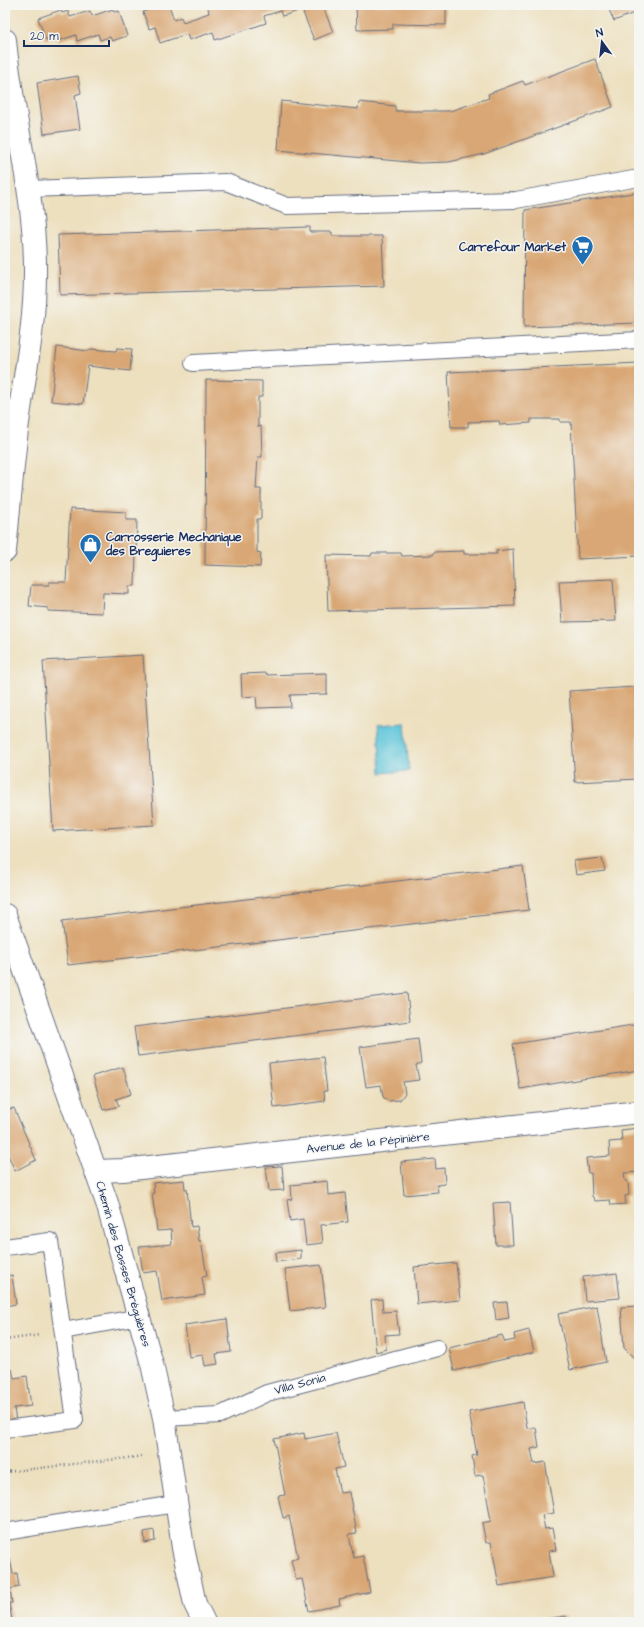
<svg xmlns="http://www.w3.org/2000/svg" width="644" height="1627" font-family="'Architects Daughter',sans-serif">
<rect width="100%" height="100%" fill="#f6f6f2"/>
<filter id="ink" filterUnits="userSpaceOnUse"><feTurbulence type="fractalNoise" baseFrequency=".025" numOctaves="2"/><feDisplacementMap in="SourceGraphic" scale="8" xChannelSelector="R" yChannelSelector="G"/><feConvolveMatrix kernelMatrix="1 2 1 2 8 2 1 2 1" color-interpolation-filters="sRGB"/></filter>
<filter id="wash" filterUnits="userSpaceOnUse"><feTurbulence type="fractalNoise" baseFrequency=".012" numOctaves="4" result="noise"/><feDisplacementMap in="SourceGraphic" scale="16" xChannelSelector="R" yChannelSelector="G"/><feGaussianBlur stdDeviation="0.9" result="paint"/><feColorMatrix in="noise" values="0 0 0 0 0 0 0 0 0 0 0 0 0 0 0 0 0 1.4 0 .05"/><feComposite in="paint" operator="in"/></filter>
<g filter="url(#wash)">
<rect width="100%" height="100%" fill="#ede0bf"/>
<path fill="#5dc5d9" stroke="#3c7a9c" d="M405,723L409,771L381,773L378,725Z"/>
<g id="blocks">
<path fill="#d9a774" d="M163,5H169L174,20L181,17L183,22L209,13L208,8L217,5H225L226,8L234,5H329L330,8L324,9L333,32L314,40L302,10L282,16L280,11L267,15L264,16L266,23L215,40L213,32L189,40L187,34L160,43L155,27L149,29L143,12Z
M356,5H446V25L393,24V29L357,30Z
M607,5H639V11L614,21Z
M113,9L114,12L119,11L127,36L112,41L110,37L100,40L98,34L77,41L76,35L58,41L57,37L46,40L38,18L61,10L62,13L68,11L70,17L90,11L92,16Z
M595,59L613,107L484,154L449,162L419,163L278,150L281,101L358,109L359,102L395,106V111H450L489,98L488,94L523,81L525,85Z
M78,76L81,93L75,95L80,129L44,134L37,83Z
M639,192V323L524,327L525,210Z
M310,227V232H332V236H382L384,286L60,295L58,235Z
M57,347L89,351L90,349L116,351L117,348L132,349L130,371L88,366L83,404L51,401Z
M639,363V556L578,559L571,422H560V419H531V423L500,425L499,421L468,422V427H451L448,372Z
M206,380L262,381V397H258V427L261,426L262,457H258L256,489H261V519H257V552L261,553L260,567L205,565Z
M70,509L126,512V520H137L135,586H129V594L103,593L102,613L48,611V608L29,606L31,585H49V582H66Z
M513,549L515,606L328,611L326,555L371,556L372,553H401L402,556L433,555L434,552L464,551V554H497L496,551Z
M613,579L616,621L562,622L559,581Z
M143,655L154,825L53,831L43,661Z
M267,673V675L327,673V694L290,695L291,707L257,708L256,696L242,697L241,674Z
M635,687L639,779L575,782L569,691Z
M602,858L605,871L576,875L574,861Z
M523,866L529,910L68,965L62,921Z
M407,993L410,1021L138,1056L134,1027Z
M639,1024V1070L520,1089L513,1044Z
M418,1039L421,1063L416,1065L419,1080L403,1082L405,1093L400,1100L389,1101L383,1097L381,1085L366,1087L360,1047Z
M323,1057L327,1091H324L325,1101L274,1108L269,1063Z
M123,1067L131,1094L116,1099L119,1106L103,1110L93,1076Z
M14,1108L36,1160L15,1171L5,1148V1110Z
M639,1128V1172L624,1173L625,1181L628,1182L629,1195L625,1196L626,1204L611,1205L610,1200L595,1201L592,1196L591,1173H588L586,1158L610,1156L609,1142L622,1141L621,1130Z
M435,1159L436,1169L444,1168L445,1184L437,1185L438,1192L404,1195L401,1162Z
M282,1166L284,1190L269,1191L266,1167Z
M184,1180L185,1189H187L191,1227L197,1226L199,1241H201L207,1276L202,1277L205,1295L162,1301L157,1271L143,1273L139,1247L172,1244L171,1230L157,1231L152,1193H154L153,1183Z
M327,1181L328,1195L345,1193L348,1222L321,1225L323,1243L306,1245L303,1219L290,1221L287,1200L292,1199L291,1185Z
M510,1202L513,1245H496L493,1203Z
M301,1250V1259L276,1262L275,1253Z
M456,1263L460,1300L417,1304L414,1267Z
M321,1265L326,1307L290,1311L285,1269Z
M617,1273L620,1298L585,1301L583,1277Z
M12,1275L16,1304L5,1306V1276Z
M382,1299L383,1312L396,1311L399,1334L385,1335L386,1349L376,1352L371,1300Z
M507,1302L509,1318L496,1320L494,1303Z
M597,1306L606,1362L570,1370L558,1314Z
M639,1306V1359H635L624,1348L621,1307Z
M227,1319L231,1352L216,1354L218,1364L205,1366L203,1355L189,1357L185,1325Z
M529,1330L534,1352L454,1371L449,1348L502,1335L505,1342L515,1340L514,1334Z
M12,1369L14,1378L27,1376L31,1406L14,1408L16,1422L5,1423V1370Z
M523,1402L527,1428L536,1427L539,1447L531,1449L534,1464L545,1462L554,1513L542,1515L545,1529L552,1528L556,1550L549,1551L553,1577L499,1586L491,1542L486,1543L482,1523L491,1521L483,1475L475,1476L472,1456L477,1455L469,1412Z
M304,1433L305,1439L336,1433L344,1467L335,1469L340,1493L349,1492L357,1533L349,1534L351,1546L354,1558L363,1556L370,1592L339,1599L340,1605L309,1611L302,1579L296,1580L291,1560L298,1558L289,1516L283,1518L278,1496L285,1495L274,1439Z
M154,1530L155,1541L145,1543L144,1532Z
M10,1559L13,1574L17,1573L19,1587L10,1589L12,1603H9L12,1620L5,1622V1560Z
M566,1616L567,1622H530V1621Z"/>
</g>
</g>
<g filter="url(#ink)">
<use href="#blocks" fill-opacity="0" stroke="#646d80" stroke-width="1"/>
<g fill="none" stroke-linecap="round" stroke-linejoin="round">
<defs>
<path id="service" d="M29,189L226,182L287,206L516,200L639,178
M193,363L639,340
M5,1247L50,1241L75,1420L5,1429
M63,1331L139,1317
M164,1418L220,1415L267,1393L437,1348
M5,1532L175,1504"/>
<path id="minor" d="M5,40C12,118 36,195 35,274C35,327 24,378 17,430C12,470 9,511 5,551
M5,915L107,1203L152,1364L164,1418L183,1548L195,1604L204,1622
M97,1171L123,1170L639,1112"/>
</defs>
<use href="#service" stroke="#646d80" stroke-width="18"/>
<use href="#minor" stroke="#646d80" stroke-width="24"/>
<path stroke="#646d80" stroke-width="2.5" stroke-dasharray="1 3" stroke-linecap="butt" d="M5,1340L40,1335
M5,1472L144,1456"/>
<use href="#service" stroke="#fff" stroke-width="16"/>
<use href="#minor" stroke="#fff" stroke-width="22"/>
</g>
</g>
<defs>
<symbol id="supermarket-pin" viewBox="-11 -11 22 30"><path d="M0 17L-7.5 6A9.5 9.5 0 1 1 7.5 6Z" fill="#1f6fb2" stroke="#f6f6f2"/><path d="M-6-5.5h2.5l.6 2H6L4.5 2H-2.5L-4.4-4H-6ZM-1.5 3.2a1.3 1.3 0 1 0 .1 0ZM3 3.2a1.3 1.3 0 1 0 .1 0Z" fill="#fff"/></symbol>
<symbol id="shop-pin" viewBox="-11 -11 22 30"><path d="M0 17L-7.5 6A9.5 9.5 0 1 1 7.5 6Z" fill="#1f6fb2" stroke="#f6f6f2"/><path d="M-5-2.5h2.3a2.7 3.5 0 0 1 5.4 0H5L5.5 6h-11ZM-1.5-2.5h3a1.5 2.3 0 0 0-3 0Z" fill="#fff"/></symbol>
</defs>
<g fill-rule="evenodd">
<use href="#supermarket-pin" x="570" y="234" width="25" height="34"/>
<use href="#shop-pin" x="78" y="532" width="25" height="34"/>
</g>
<g text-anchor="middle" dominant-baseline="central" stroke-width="3" stroke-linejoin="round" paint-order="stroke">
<g font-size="12" font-weight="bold" fill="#1b2f5e" stroke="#f6f6f2" text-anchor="end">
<text x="566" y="247">Carrefour Market</text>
<text x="106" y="537" text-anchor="start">Carrosserie Mechanique<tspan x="106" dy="14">des Breguieres</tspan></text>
</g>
<g font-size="12" fill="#1b2f5e" stroke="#f6f6f2">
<text transform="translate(368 1143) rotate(-6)">Avenue de la Pépinière</text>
<text transform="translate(123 1264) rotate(74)">Chemin des Basses Bréguières</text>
<text transform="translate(300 1384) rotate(-15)">Villa Sonia</text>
</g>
</g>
<rect width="644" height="1627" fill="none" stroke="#f6f6f2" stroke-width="20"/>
<g transform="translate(602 42) rotate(345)" stroke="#f6f6f2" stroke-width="3" paint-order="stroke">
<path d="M0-3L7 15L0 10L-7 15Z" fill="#1b2f5e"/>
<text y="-6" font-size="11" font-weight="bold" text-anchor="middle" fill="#1b2f5e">N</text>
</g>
<path d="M24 40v6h85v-6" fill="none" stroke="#1b2f5e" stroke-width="2"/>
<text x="30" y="40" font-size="12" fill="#1b2f5e" stroke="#f6f6f2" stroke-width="3" paint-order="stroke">20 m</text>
</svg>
